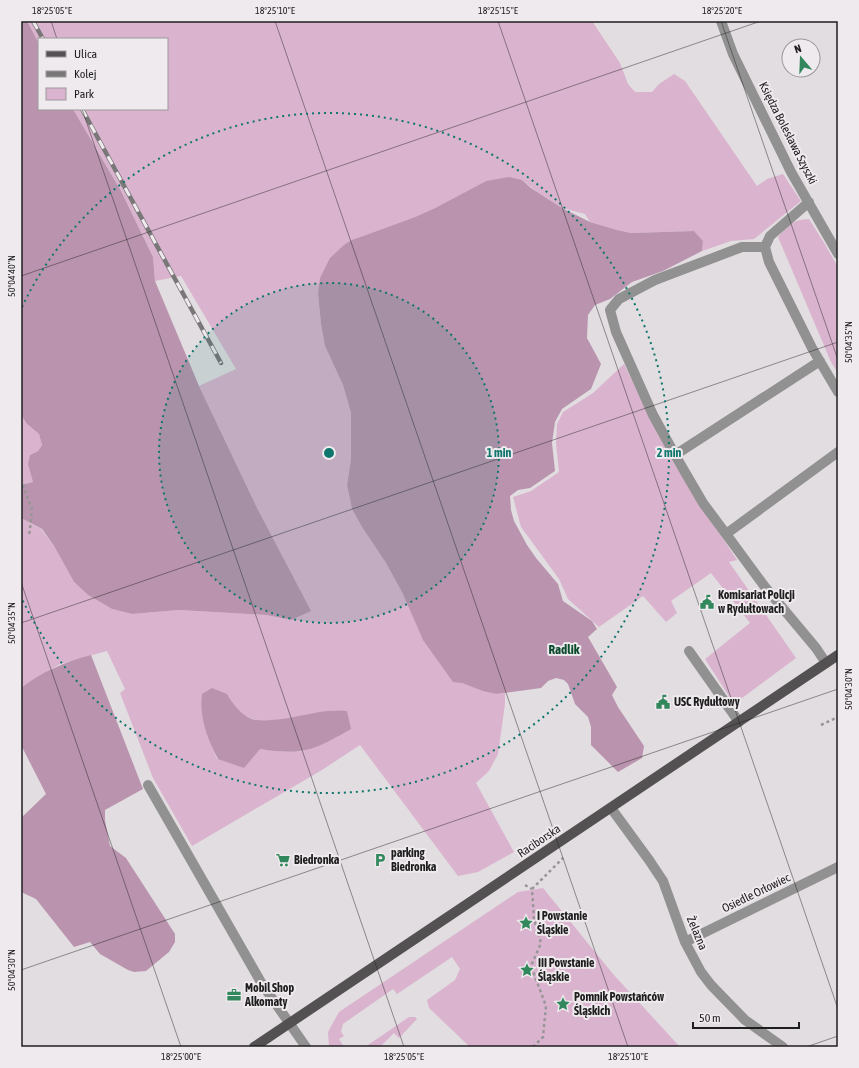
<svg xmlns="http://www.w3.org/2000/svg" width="859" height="1068" font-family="'Asap Condensed',sans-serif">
<rect width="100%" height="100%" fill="#e2dde0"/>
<path fill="#dab4ce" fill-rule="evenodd" d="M31,21H592L620,63L628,84L635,92H652L659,84L674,74L685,81L757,186L767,179L783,174L801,201L754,239L731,241L702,251L703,241L694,231L631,233L617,230L590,222L585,214L562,208L536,191L522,180L486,181L435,208L415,217L363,236L345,244L318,294L321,324L325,346L343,385L351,413V459L347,485L352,509L362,527L386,563L403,594L462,683L496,694L505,693V704L498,754L489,771L476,783L514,852L478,872L458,876L360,745L322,770L192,846L153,778L120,693L125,689L107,651L60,664L21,688V518L41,529L54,546L74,582L88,595L112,609L132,614L179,610L266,615L291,620L258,510L199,386L236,369L181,276L155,281L153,257L121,191L73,109H167V39H39V44L28,24ZM227,694C233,704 241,716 253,719C272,724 317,713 337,710L304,751L287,752L260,749L217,759L207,735Z
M809,219L823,241L838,267V373L831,362L778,237C789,225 791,220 809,219Z
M624,364L671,459L737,560L729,562L796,658L734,704L705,659L750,623L711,573L671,601L677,613L666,622L643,596L599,627L568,599L559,579L521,527L513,497L531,491L559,472L556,443L557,424L563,412L593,393Z
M21,414L26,423L39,434L42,445L38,451L30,455L33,482L21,485Z
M543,888L613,974L680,1047H470L429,1008L427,1000L455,980L460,969L452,957L397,994L393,989L343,1024L341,1032L344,1036L339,1039L344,1047H329L328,1032L339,1012L518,892Z
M409,1017H415L417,1019L399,1038L394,1033L380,1047H365Z"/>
<path fill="#ba94ae" d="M21,21H27L39,44V109H73L121,191L153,257L155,281L199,386L258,510L311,611L291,620L266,615L179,610L132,614L112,609L88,595L74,582L54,546L42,529L21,518V485L33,482L28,464L30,455L38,451L42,445L39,434L26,423L21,414Z
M509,177L522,180L531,188L562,208L590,222L617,230L631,233L694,231L703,241L702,251L663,271L632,282L610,299L595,305L588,315L587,338L601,364L591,389L562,409L555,422L552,443L555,471L530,488L518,490L510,496L511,510L514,521L527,545L536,558L558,584L563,601L592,621L597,629L588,637L617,687L612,695L618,707L644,746L642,758L618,772L591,745V727L588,717L575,704L568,684L564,680L556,678L548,681L541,688L496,694L483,691L462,683L453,682L423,640L403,594L386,563L362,527L352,509L347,485L351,459V413L343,385L325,346L321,324L318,294L320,278L330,258L345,244L352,240L415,217L435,208L486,181Z
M91,655L143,789L105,810V820L110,846L126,858L175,934V942L169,952L146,971L134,972L128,970L100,954L90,942L74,947L36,899L21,892V818L46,794L21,745V688C42,672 64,662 91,655Z
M212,688L227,694C233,704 241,715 252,719C258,721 265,720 271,720C296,719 322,708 347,711L351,729C314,750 303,756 260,749L244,768L218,759C207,739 199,716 202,694Z"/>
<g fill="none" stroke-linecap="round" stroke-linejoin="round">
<path stroke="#999698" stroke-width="2.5" stroke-dasharray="3 3" stroke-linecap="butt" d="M21,479L32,510L29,537
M821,725L838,717
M525,885L532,889
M533,1047L543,1037L546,1006L531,966L541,943L534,919L532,889L563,858"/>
<path stroke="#929192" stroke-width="10" d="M721,21L733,54L791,172L838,254
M809,202L770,236L765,247L769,262L812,348L838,392
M765,247H742L655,280L619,299L610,310L616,332L653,415L675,455L703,503L726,534L838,452
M675,455L820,361
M726,534L765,587L816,648L826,663
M689,651L739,722
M148,785L262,984L306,1047
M611,808L649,860L663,881L685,942L701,972L711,985L745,1020L783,1047
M685,942L838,867"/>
<path stroke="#545153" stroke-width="10" d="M254,1047L838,655"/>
<defs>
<path id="rail" d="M33,21L43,39
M82,109L221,363"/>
</defs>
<use href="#rail" stroke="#797778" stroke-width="4.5"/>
<use href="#rail" stroke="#efeaed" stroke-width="3" stroke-dasharray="9" stroke-linecap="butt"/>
</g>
<path fill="none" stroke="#1f1e1f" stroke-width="1" stroke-opacity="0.45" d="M51,21L57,39M275,21L628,1047M498,21L838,1009M721,21L838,360M82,109L404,1047M21,276L761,21M21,582L181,1047M21,623L838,342M21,970L838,689M806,1047L838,1036"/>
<circle cx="329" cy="453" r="170" fill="#0f766e" fill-opacity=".12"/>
<g fill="none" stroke="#0f766e" stroke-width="2" stroke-dasharray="2 4">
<circle cx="329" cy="453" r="170"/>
<path d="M22 307A340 340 0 1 1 22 599"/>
</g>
<defs>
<symbol id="civic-bare" viewBox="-9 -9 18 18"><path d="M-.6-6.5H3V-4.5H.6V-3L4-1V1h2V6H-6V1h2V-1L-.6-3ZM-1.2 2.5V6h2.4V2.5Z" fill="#32885c" stroke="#efeaed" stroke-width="2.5" paint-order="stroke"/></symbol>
<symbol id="supermarket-bare" viewBox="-9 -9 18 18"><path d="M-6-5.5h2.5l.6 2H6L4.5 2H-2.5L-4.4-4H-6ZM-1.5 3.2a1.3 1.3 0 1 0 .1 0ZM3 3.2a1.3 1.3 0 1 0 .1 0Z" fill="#32885c" stroke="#efeaed" stroke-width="2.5" paint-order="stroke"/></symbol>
<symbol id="parking-bare" viewBox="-9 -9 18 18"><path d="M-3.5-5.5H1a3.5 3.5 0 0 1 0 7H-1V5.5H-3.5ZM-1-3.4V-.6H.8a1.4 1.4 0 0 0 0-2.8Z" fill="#32885c" stroke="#efeaed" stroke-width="2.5" paint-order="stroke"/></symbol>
<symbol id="sight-bare" viewBox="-9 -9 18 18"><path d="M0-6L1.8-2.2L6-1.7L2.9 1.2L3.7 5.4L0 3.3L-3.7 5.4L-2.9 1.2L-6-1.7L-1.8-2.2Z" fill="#32885c" stroke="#efeaed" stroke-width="2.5" paint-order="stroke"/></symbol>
<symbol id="office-bare" viewBox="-9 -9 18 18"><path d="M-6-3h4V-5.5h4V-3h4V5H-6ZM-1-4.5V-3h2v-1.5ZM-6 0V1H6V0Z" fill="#32885c" stroke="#efeaed" stroke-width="2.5" paint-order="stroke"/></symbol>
</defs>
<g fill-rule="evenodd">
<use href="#civic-bare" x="697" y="592" width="20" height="20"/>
<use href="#civic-bare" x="653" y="692" width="20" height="20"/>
<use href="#supermarket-bare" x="273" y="850" width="20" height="20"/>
<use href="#parking-bare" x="370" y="850" width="20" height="20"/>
<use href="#sight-bare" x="516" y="913" width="20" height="20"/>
<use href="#sight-bare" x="517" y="960" width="20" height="20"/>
<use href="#office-bare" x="224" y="985" width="20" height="20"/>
<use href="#sight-bare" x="553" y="994" width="20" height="20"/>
</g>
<g text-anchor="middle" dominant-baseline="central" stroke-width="4" stroke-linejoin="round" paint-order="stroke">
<g font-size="12" fill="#1f1e1f" stroke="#efeaed">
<text transform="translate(788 133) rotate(63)">Księdza Bolesława Szyszki</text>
<text transform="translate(539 841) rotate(-34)">Raciborska</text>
<text transform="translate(756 893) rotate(-26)">Osiedle Orłowiec</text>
<text transform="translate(697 933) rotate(67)">Żelazna</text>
</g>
<g font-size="12" font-weight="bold" fill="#1f1e1f" stroke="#efeaed" text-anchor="start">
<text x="718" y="595">Komisariat Policji<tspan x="718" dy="14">w Rydułtowach</tspan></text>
<text x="674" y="702">USC Rydułtowy</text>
<text x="391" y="853">parking<tspan x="391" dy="14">Biedronka</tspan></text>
<text x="294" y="860">Biedronka</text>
<text x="537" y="916">I Powstanie<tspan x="537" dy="14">Śląskie</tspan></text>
<text x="538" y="963">III Powstanie<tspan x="538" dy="14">Śląskie</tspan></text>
<text x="245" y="988">Mobil Shop<tspan x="245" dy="14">Alkomaty</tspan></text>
<text x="574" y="997">Pomnik Powstańców<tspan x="574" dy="14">Śląskich</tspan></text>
</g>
<g font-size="13" font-weight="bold" fill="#094a2d" stroke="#efeaed">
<text x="564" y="649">Radlik</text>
</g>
</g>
<circle cx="329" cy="453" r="6" fill="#0f766e" stroke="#efeaed" stroke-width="2"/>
<g font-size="12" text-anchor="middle" font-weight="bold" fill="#0f766e" stroke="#efeaed" stroke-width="4" stroke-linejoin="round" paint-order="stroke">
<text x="499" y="457">1 min</text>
<text x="669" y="457">2 min</text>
</g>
<rect width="859" height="1068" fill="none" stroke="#efeaed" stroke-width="44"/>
<rect x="38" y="38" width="130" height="72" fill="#efeaed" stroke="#9c989b"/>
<rect x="46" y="51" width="20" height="6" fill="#545153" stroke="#9c989b"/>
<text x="74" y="58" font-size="12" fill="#1f1e1f">Ulica</text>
<rect x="46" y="71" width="20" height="6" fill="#797778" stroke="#9c989b"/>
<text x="74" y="78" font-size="12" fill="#1f1e1f">Kolej</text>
<rect x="46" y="88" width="20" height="12" fill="#dab4ce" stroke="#9c989b"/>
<text x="74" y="98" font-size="12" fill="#1f1e1f">Park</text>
<g transform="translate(801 58) rotate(341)"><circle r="19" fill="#efeaed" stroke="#9c989b"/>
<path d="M0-3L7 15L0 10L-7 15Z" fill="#32885c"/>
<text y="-6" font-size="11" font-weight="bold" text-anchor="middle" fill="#1f1e1f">N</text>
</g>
<path d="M693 1022v6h106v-6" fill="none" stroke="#1f1e1f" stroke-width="2"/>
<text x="699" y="1022" font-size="12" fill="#1f1e1f" stroke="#efeaed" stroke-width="3" paint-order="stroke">50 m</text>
<rect x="22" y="22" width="815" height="1024" fill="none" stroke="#1f1e1f" stroke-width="1.5"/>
<g font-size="10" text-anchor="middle" fill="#1f1e1f">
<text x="52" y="14">18°25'05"E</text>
<text x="275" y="14">18°25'10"E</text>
<text x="498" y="14">18°25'15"E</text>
<text x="722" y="14">18°25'20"E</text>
<text transform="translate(11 276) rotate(-90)" y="4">50°04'40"N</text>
<text transform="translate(848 342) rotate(-90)" y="4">50°04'35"N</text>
<text transform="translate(11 623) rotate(-90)" y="4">50°04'35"N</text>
<text transform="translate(848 689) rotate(-90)" y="4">50°04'30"N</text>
<text transform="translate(11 970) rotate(-90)" y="4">50°04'30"N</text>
<text x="181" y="1060">18°25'00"E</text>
<text x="404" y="1060">18°25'05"E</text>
<text x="628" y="1060">18°25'10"E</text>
</g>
</svg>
